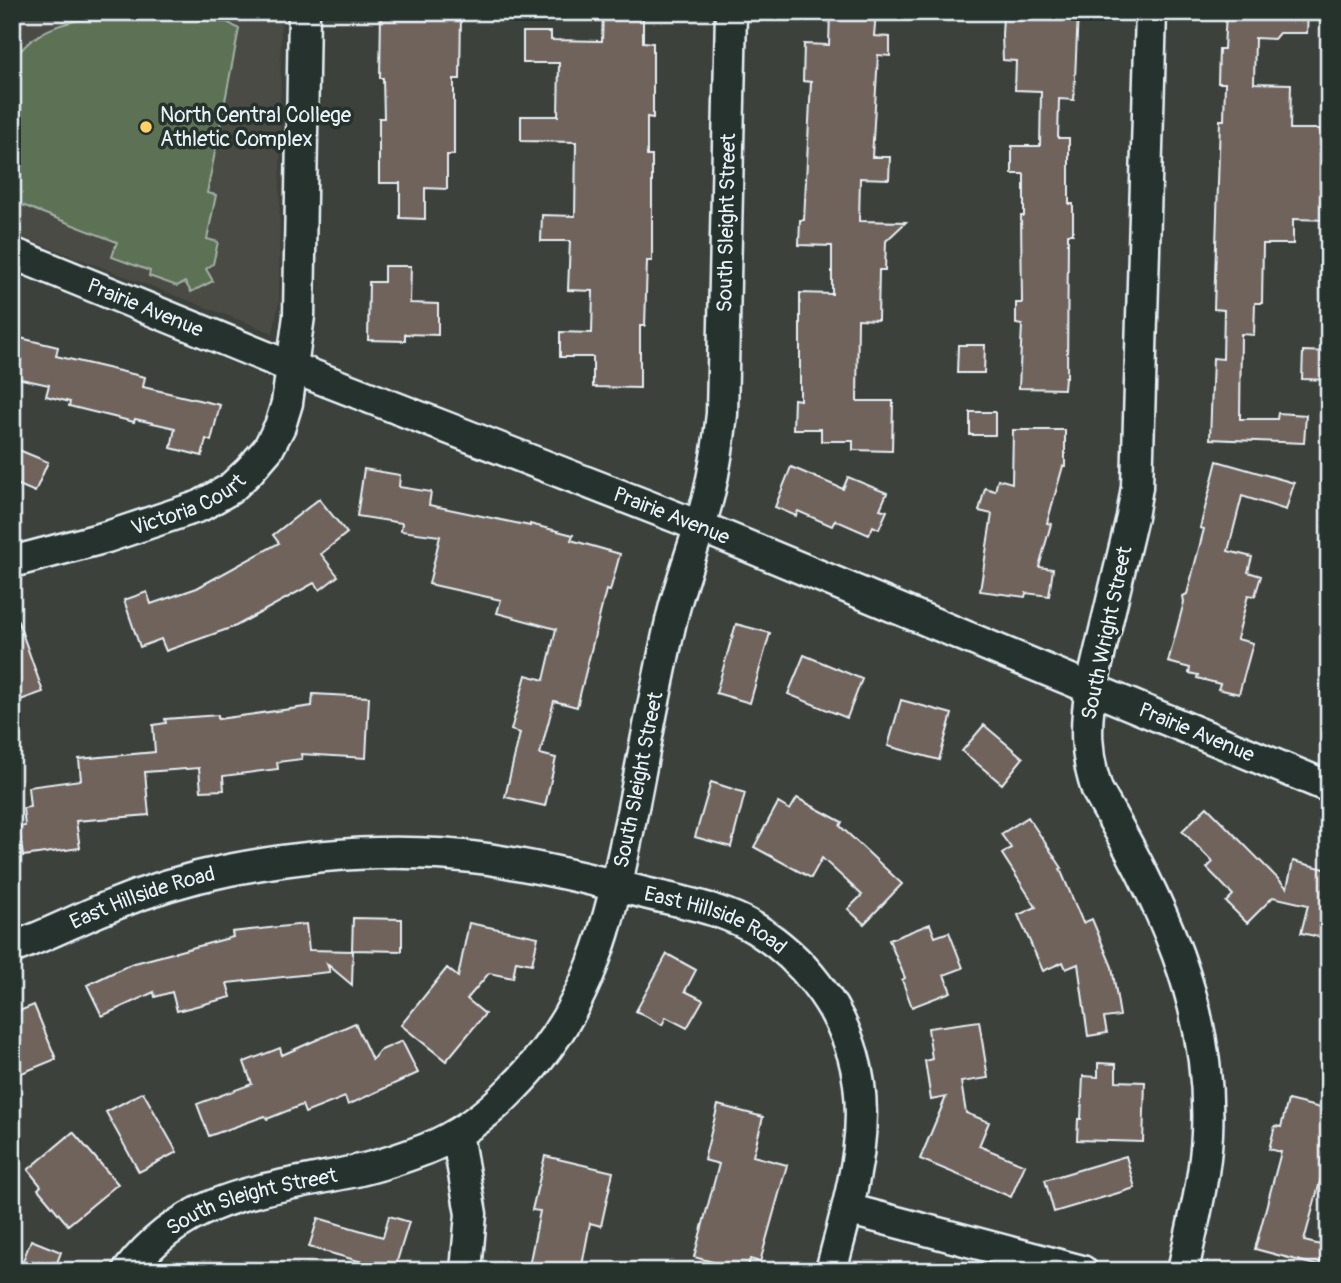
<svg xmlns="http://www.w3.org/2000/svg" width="1341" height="1283" font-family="Pangolin,sans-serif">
<rect width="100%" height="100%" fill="#3c413b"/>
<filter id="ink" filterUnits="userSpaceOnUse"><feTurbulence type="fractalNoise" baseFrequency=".0143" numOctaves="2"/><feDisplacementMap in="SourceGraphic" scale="14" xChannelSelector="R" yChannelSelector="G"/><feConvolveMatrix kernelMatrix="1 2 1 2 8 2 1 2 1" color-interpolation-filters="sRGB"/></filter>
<g filter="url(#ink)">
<path fill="#4b4b45" d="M12,12H281L279,302L273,333L12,233Z"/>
<path fill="#5d7155" stroke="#a2b1a6" stroke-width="2" d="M129,13L227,22L239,29L207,193L216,195L207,239L218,242L213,264L206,269L213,281L191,292L185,282L177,286L149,276L150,271L112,257L117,242L12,201V62C40,19 83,20 129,13Z"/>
<path fill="#6f635b" stroke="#e8f1f8" stroke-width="2" d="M381,12H461L460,79H454V155H447V189L425,188V219L400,218V183H379V118H384L383,78H380Z
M603,12H643V42L653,43V118L647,117V156H652V261H647L645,326H640V388L593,387V357H560V332L592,333L593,291L568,290L570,241H541L542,215L575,216L576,142L521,141V116H558L559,63H523V32H551V40L602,41Z
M830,12H876L874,36L890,37V56L878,55L872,157H890L889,179L860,178L859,221L906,222L886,241L885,270H879L878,320L858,319L857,401H893L892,451L853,450V441H821V429H793L794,399L800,400V293L832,294V246L799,245L800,220H804L811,82L803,81L804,44L829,45Z
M1036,12H1078L1074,100L1059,99L1058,138H1069V204H1073V234H1068L1067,377H1065L1064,389L1019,388L1022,325L1016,324V303H1022L1021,216H1024V174H1012V146H1040L1041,91L1015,90L1016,61L1003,60L1002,35L1003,16L1036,17Z
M1226,12H1308L1307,33H1279L1274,39L1255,38L1254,83L1291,84L1290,129H1321L1320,187L1329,188V220L1293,219V244H1263L1262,303H1255L1254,335L1241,334L1240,419H1277L1278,413L1306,415L1304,443L1210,439L1213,358L1223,359L1224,310L1214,309L1220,120H1224L1225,83H1218L1219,49H1224Z
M384,266H411L410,303L438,304V335L405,334V341L368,340L369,282H384Z
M12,336L58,347L56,356L145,377L143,387L220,405L211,441L206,439L202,456L171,448L175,428L135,419L134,422L69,406L70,402L46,396L49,385L12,377Z
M958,345H985L984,373H957Z
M1303,351L1329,352V380L1302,379Z
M970,412H995V435H970Z
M1013,430H1065V466H1063L1047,523L1051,524L1039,567L1053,569L1049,596L1026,593L1025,597L980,591L992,514L979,511L985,488L995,491L998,479L1012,483Z
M19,450L48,462L35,492L12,482V464Z
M1217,461L1294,483L1286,510L1242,496L1228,551L1252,557L1248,572L1261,576L1255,596L1248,595L1237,639L1253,643L1239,694L1218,689L1220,684L1197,678L1198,675L1189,673L1190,668L1168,662L1184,602L1183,596L1187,594L1204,529L1200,528Z
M791,467L843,489L848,477L887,493L880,509L887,511L879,529L873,526L869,535L835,520L832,526L798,511L796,516L775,507Z
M364,469L400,475L399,487L431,492L429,505L530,526V524L573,535L571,540L620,554L610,591L606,590L577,707L554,701L540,754L556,758L545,806L505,797L520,733L511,730L526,675L544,680L556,629L497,613L501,600L429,584L440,536L401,531L402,523L357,516Z
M319,499L347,533L321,554L338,576L320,590L314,583L236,626L166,651L161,639L140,647L124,600L147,592L151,604L197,588L279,543L273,535Z
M15,613L43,692L12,703V614Z
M736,624L770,633L750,703L716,693Z
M804,655L862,679L847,718L788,694Z
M313,694L369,697L366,758L301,754L302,759L277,762L278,769L223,776L224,790L201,791L199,768L145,772L149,815L76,821L80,848L23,856L19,827L25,826L23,808L30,807L28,787L81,780L79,759L155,752L153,725L166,723L165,719L218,715V719L312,706Z
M901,700L952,714L939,760L888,746Z
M984,725L1023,758L1002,784L962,751Z
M711,782L745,793L731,847L695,837Z
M797,798L842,822L840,826L902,884L864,924L848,909L862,895L822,858L811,878L754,847L778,803L790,810Z
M1207,807L1287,888L1293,861L1329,870V939L1301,933L1308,905L1273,897L1247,923L1226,902L1233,895L1207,868L1213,862L1182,831Z
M1028,817L1062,868L1060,869L1083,923L1092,919L1112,967L1120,1016L1104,1018L1107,1033L1088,1036L1078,964L1066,969L1063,962L1043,971L1018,915L1036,907L1002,854L1011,848L1001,834Z
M353,918L402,919V951L352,950Z
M469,923L538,937L532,964L516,961L513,978L489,973L467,999L485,1014L446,1061L401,1025L447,968L458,977Z
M306,924L309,950L353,951L352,985L327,964L330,972L227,983L231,997L177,1011L172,992L155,997L154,992L102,1016L87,985L131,964L233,937L232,932Z
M930,924L935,937L949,932L963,968L944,975L951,992L912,1007L902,980L905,978L889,940Z
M667,954L696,970L685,991L703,1000L687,1028L666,1017L662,1025L636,1011Z
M34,1005L56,1059L12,1077V1014Z
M979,1021L988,1078L961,1082L966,1113L989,1122L979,1146L1025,1165L1011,1197L920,1159L946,1097L931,1100L925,1061L932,1059L928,1028Z
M355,1023L372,1060L379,1051L402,1041L418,1073L348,1105L345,1097L305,1113L302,1105L267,1119L265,1116L209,1136L197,1104L252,1084L244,1062L280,1048L282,1055Z
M1098,1063L1116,1064V1081L1145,1082L1143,1142L1077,1140L1078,1119H1081L1083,1076L1098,1077Z
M143,1092L177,1152L139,1172L106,1112Z
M1288,1100L1329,1110V1141L1324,1160L1329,1161V1180L1321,1178L1304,1241L1325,1246L1319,1266L1255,1249L1281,1152L1269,1149L1275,1126L1281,1127Z
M718,1105L763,1117L753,1156L787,1165L760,1262L750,1259L747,1271L694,1257L719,1164L704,1160Z
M73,1132L118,1184L68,1225L38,1189L41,1186L28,1170Z
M545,1156L613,1172L601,1226L590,1223L581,1271H528L540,1211L532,1210Z
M1126,1156L1135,1188L1054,1212L1045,1180Z
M389,1216L409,1222L394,1271L309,1247L318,1218L383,1237Z
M31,1240L61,1252L54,1271H19Z"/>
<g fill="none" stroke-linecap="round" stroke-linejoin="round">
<defs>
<g id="minor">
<path d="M1151,12L1137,487L1132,517L1091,689C1085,724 1085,755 1097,790C1159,899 1213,1004 1207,1134C1205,1180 1192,1226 1183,1271"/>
<path id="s1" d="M12,253L291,367L699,526L1329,787"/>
<path id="s2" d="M12,562L107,537L200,506L230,489L249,471L268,449L280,426L287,403L299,316L304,12"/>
<path id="s3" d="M12,948C45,936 76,920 108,907C146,891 189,878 229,870C315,853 402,847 488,859C540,867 591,879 641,892C680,902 722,908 756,929C802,958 838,1003 853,1055C874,1127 849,1201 831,1271"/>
<path d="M457,1134L471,1214L466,1271"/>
<path d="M847,1209L1082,1271"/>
<path id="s4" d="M128,1271C189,1191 270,1190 360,1170C382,1165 405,1157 426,1149C458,1136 487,1115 511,1090C594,1008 610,918 633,808C645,746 657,683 671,621C681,578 698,537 709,494C715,467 719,441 722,414L731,12"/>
</g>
</defs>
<use href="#minor" stroke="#e8f1f8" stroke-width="35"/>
<use href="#minor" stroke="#26332d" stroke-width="30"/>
</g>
</g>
<circle fill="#ffd166" stroke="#26332d" stroke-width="2.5" cx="146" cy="127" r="7"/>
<g text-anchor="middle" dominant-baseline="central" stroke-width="7" stroke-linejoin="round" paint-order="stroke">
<g font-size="21" fill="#e8f1f8" stroke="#26332d" text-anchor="start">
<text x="160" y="115">North Central College<tspan x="160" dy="24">Athletic Complex</tspan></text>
</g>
<g font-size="21" fill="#e8f1f8" stroke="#26332d">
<text stroke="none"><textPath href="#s4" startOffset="1342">South Sleight Street</textPath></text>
<text stroke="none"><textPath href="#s1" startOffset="144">Prairie Avenue</textPath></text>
<text stroke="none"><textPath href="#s2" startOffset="186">Victoria Court</textPath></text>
<text stroke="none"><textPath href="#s1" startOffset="710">Prairie Avenue</textPath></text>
<text transform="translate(1107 633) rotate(-78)">South Wright Street</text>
<text stroke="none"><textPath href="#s1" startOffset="1278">Prairie Avenue</textPath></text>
<text stroke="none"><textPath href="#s4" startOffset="775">South Sleight Street</textPath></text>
<text stroke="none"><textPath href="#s3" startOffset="140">East Hillside Road</textPath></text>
<text stroke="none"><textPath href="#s3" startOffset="728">East Hillside Road</textPath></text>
<text stroke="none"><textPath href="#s4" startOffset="147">South Sleight Street</textPath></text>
</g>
</g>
<rect width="1341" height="1283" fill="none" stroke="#26332d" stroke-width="42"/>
<rect x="21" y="21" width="1299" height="1241" fill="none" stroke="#e8f1f8" stroke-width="2.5" filter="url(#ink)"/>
</svg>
